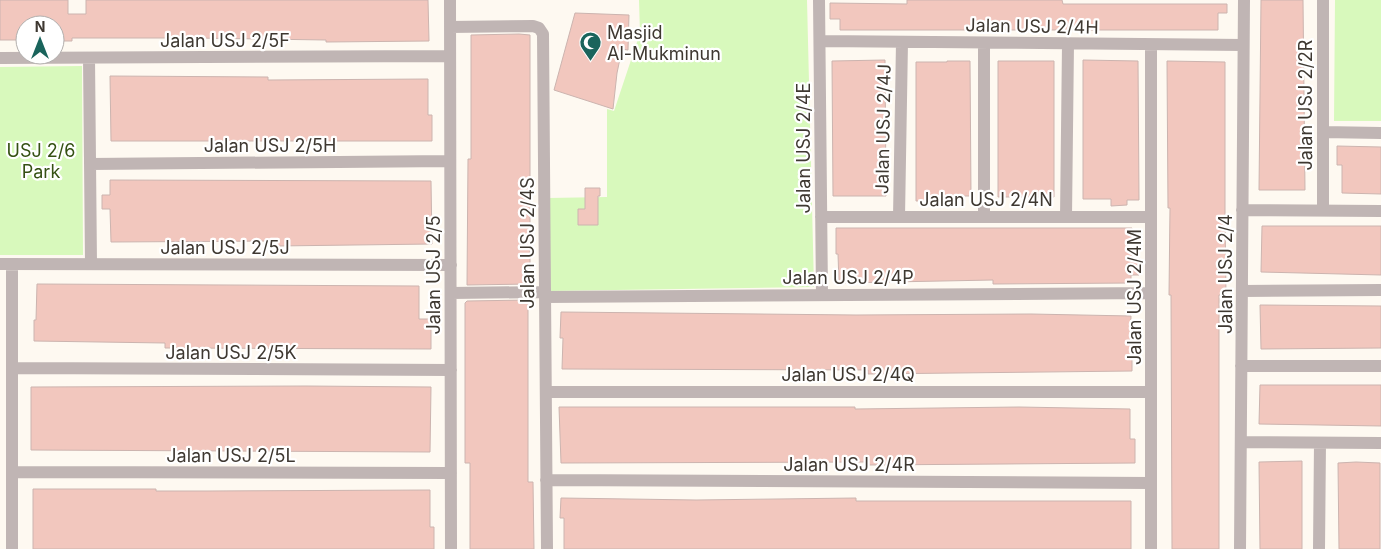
<svg xmlns="http://www.w3.org/2000/svg" width="1381" height="549" font-family="Inter,sans-serif">
<rect width="100%" height="100%" fill="#fef9f1"/>
<path fill="#d8f9bc" d="M639,0H807L814,287L549,291L548,198L607,197V109L614,111L640,33Z
M1335,0H1381V121H1334Z
M82,66L83,255H0V67Z"/>
<path fill="#f2c7be" stroke="#ccb4af" d="M0,0H68V14H86V0H428L429,41L326,42V40L195,38H72V41H55V25H25V40H0Z
M907,0H1062L1063,4H1227V13H1218V30H840V19H830V3L907,4Z
M1261,0H1303L1305,190H1259Z
M575,13L629,15L628,50L622,49L617,73L613,109L554,90Z
M519,34L530,35V284L467,285L468,159H471V35Z
M885,60L886,196H833L832,61Z
M1083,60L1138,61L1139,200H1127V205L1111,206V199H1083Z
M947,61H970L971,196H941V201H916V62H947Z
M998,61H1054V197H998Z
M1167,61L1225,62V215L1226,295H1219V549H1172L1171,295H1169L1170,208H1168Z
M110,76L268,77V80L428,79V115H432V141H111Z
M1337,146L1381,147V194L1342,193V165H1337Z
M110,180L431,181L432,244L276,246V241L111,242L110,209H102V195H110Z
M585,188H600V196H598V225H578V209H585Z
M1262,226H1381V275L1261,272Z
M836,228H1132V258H1139V275H1131V283L993,284V280L839,283L838,254H836Z
M37,284L419,286V319H431V349L165,348V343L34,341V320H36Z
M528,300V482H533L534,549H470V463H465V303L467,301Z
M1260,305L1381,306V348L1261,349Z
M561,312L856,315L1031,314L1131,316L1130,346H1132V371L868,374V370L562,369L563,338H560Z
M1260,385H1381V426L1259,424Z
M306,386L431,387L430,452L31,450V387Z
M559,407H855V409L1019,407L1130,409V439H1135V463L868,465V462L561,463Z
M1302,461V549H1260L1259,462Z
M1356,462L1380,463V549H1339L1338,463Z
M33,489H156V491H208L430,490V527H434V549H33Z
M561,498L696,500L856,498V501H1131V549H564V518H560Z"/>
<g fill="none" stroke-linecap="round" stroke-linejoin="round">
<path stroke="#c0b5b4" stroke-width="12" d="M450,0L451,549
M819,0L822,295
M1323,0V210
M450,27L533,26L539,28L543,34L547,549
M820,41L1243,45
M984,43V217
M1151,45V549
M0,58L450,56
M89,58L91,264
M1323,132L1381,133
M90,164L450,161
M1242,210L1381,211
M821,217H1151
M899,217L902,42
M1066,217L1068,44
M0,264L451,265
M12,264V549
M1242,291L1381,290
M451,293L545,292
M545,297L1151,293
M1241,366H1381
M12,368L451,370
M546,392H1151
M1241,442L1381,443
M12,472L451,473
M546,480L1151,483
M1240,549L1244,0
M1319,549L1320,443"/>
</g>
<defs>
<symbol id="mosque-pin" viewBox="-11 -11 22 30"><path d="M0 17L-7.5 6A9.5 9.5 0 1 1 7.5 6Z" fill="#1a645c" stroke="#fff"/><path d="M3.5-4.9A6 6 0 1 0 3.5 4.9A5 5 0 1 1 3.5-4.9Z" fill="#fff"/></symbol>
</defs>
<g fill-rule="evenodd">
<use href="#mosque-pin" x="578" y="30" width="25" height="34"/>
</g>
<g text-anchor="middle" dominant-baseline="central" stroke-width="4.5" stroke-linejoin="round" paint-order="stroke">
<g font-size="18" fill="#3e3831" stroke="#fff">
<text transform="translate(1032 26) rotate(1)">Jalan USJ 2/4H</text>
<text x="225" y="40">Jalan USJ 2/5F</text>
<text transform="translate(1305 105) rotate(-90)">Jalan USJ 2/2R</text>
<text transform="translate(883 129) rotate(-89)">Jalan USJ 2/4J</text>
<text x="270" y="145">Jalan USJ 2/5H</text>
<text transform="translate(803 148) rotate(-90)">Jalan USJ 2/4E</text>
<text x="986" y="199">Jalan USJ 2/4N</text>
<text transform="translate(527 243) rotate(-90)">Jalan USJ 2/4S</text>
<text x="225" y="247">Jalan USJ 2/5J</text>
<text transform="translate(1225 274) rotate(-90)">Jalan USJ 2/4</text>
<text transform="translate(433 275) rotate(-90)">Jalan USJ 2/5</text>
<text x="848" y="277">Jalan USJ 2/4P</text>
<text transform="translate(1134 297) rotate(-90)">Jalan USJ 2/4M</text>
<text x="231" y="352">Jalan USJ 2/5K</text>
<text x="848" y="374">Jalan USJ 2/4Q</text>
<text x="231" y="455">Jalan USJ 2/5L</text>
<text x="849" y="464">Jalan USJ 2/4R</text>
</g>
<g font-size="18" fill="#3e3831" stroke="#fff" text-anchor="start">
<text x="607" y="32">Masjid<tspan x="607" dy="21">Al-Mukminun</tspan></text>
</g>
<g font-size="18" fill="#355113" stroke="#fff">
<text x="41" y="150">USJ 2/6<tspan x="41" dy="21">Park</tspan></text>
</g>
</g>
<g transform="translate(40 40)"><circle r="24" fill="#ffffff" stroke="#b2afad"/>
<path d="M0-4L9 19L0 12L-9 19Z" fill="#1a645c"/>
<text y="-8" font-size="14" font-weight="bold" text-anchor="middle" fill="#3e3831">N</text>
</g>
</svg>
